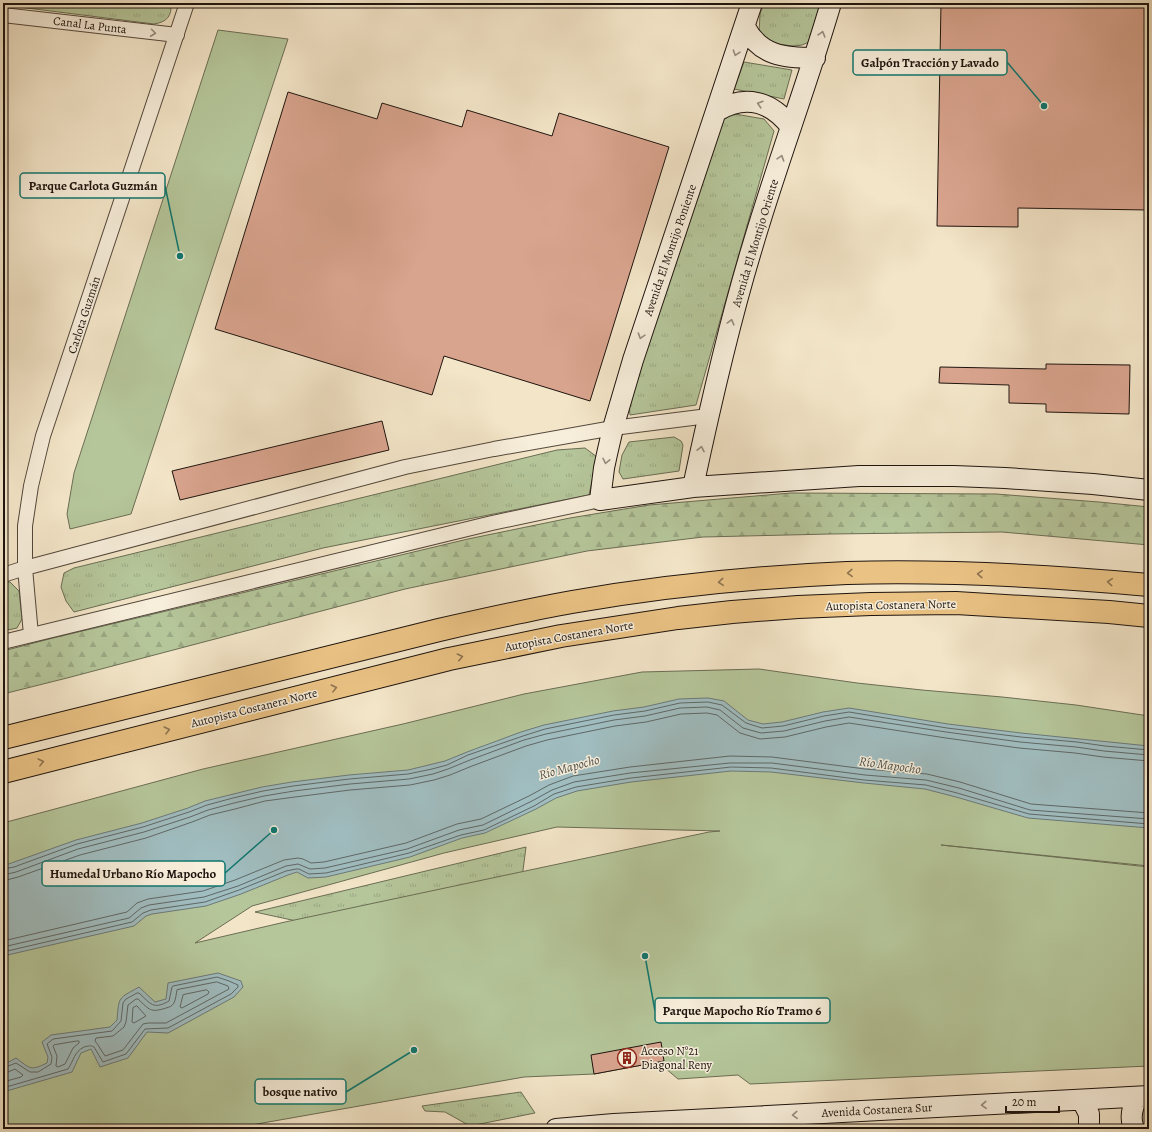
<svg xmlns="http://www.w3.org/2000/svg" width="1152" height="1132" font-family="Alegreya,serif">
<defs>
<pattern id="grass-tufts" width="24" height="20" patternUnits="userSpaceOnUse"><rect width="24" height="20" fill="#b5c69a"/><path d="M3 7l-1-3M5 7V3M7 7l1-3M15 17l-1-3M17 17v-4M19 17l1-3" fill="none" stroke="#9ba984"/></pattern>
<pattern id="forest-firs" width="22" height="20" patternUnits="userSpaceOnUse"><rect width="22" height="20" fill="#b5c69a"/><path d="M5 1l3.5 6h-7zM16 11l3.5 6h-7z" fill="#9ba984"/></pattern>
</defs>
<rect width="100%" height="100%" fill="#f3e5c8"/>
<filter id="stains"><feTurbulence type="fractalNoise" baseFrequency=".005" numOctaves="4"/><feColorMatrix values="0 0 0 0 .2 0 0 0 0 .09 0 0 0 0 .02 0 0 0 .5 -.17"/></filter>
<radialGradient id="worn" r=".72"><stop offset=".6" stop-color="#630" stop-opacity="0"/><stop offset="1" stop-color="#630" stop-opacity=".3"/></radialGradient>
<path fill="url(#grass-tufts)" stroke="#6a6d54" d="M3,3H171C172,16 167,22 154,24L3,5Z
M764,3H822L809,42L802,45L794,46L767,43L759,34L760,14Z
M744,62L792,70L784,99L734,89Z
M729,113L764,119L774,131L696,405L630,415L629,402L721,116Z
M674,437L681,441L683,445L679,471L623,479L619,472L622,455L629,442Z
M585,448L597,457L589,495L323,548L74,612L66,601L61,587L64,573L74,568L557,450Z
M3,582H10L19,591L22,619L17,628L3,631Z
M526,847L522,878L618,991L255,912Z
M521,1092L535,1113L470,1126L445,1112L425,1111L422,1106Z"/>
<path fill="url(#forest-firs)" stroke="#6a6d54" d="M791,493L996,494L1099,502L1149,507V545L1002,532L830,534L703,537L587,551L405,589L67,678L3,694V651L53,638L468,539L570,518L649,505Z"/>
<path fill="#b5c69a" stroke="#6a6d54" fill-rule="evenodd" d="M218,30L288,39L131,514L70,529L67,514L74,473Z
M759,669L857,683L922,690L1002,697L1076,705L1149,716V866L941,845L1149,867V1066L750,1084L738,1075L678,1079L658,1062L594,1074L524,1077L257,1124L238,1129H3V823L203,769L403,724L524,694L642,672ZM557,827L720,831L709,832L285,922L195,943L252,906L444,853Z"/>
<path fill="#a0bdc0" stroke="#6c7979" d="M708,698L724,701L748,720L763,724L782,722L823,712L849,708L948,724L1021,733L1149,746V828L1028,818L956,797L925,789L864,783L771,772L731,771L631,782L577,791L556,798L536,809L485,833L462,838L410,857L326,877L308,878L297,872L288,875L241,894L206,906L152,914L146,916L134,926L3,956V866L76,840L142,823L188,808L205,801L262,787L292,782L349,775L408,770L445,761L467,752L521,732L544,725L613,711L644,707L679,699Z
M218,973L241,981L243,987L234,997L168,1033L147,1032L128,1058L100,1067L91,1049L81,1053L72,1072L3,1092V1065L16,1058C31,1069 30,1071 47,1063L48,1057L42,1042L51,1035L110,1027L117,1020C119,996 118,999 139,987L155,1002L166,999L168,983Z"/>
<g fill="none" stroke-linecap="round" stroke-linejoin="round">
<path stroke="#5f6867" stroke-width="1" d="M3,869L14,867L77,844L143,827L189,812L207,805L233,798L263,791L293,786L349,779L408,774L432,769L447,765L468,755L523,736L545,729L614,715L645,711L680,703L708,702L722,705L746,723L762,728L783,726L824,716L849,712L947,728L1021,737L1077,742L1105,746L1149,750
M3,875L16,872L78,849L144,832L190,817L208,810L234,803L264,796L294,791L350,784L409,779L433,774L448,769L470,760L524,740L546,734L614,720L645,716L680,708L707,707L720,710L743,728L761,733L784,731L825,721L849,717L946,732L1020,742L1076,747L1104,751L1149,755
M3,881L18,877L80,855L146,838L192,822L210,815L235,809L265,801L295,797L350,790L410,785L434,780L450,775L472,766L526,746L547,740L615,726L646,722L681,714L707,713L717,715L740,733L760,739L785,737L826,727L849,723L946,738L1019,748L1075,753L1103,757L1149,761
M3,941L127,912L137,903L148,899L203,891L235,880L284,860L298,858L303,859L311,863L324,862L406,843L457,824L481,819L529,796L549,785L573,776L630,767L730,756L772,757L865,769L927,774L960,782L1031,804L1149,813
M3,947L129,918L141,908L149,905L204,897L238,886L286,866L298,864L310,869L325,868L407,849L459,830L483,825L532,801L552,790L574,782L630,773L730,763H772L865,775L926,780L959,788L1030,810L1149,819
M3,952L132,922L143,913L151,910L205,902L239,890L286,871L296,869H299L309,874L326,873L409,853L461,835L484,830L534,806L554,794L576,787L631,778L731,767L771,768L864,780L926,785L957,793L1029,814L1149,824
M217,982L228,986L229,989L166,1023H148L143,1024L123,1050L105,1056L98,1045L95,1041L96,1038L113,1036L124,1027L126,1022L128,1005L136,999H138C150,1010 150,1013 166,1008C170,1007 172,1006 174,1003C176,999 176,994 177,990Z
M207,990L209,992L208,994L182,1008L180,1007L183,995Z
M137,1006L146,1016L134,1023L132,1022L133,1008Z
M77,1041H79V1043L73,1048L65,1064L58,1067L56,1066L57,1056L53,1046L54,1045Z
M3,1068L16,1063L30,1072H38L51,1064L52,1057L47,1044L53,1039L112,1031L121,1021L123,1003L126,999L137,993H139C151,1004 153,1010 169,1001L172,987L173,986L217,977L229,981L238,985V987L231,994L168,1028L145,1029L126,1054L103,1062L94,1047C90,1045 89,1046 84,1047C74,1052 74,1060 68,1069L3,1088
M3,1073L8,1072L15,1069L23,1075L21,1077L3,1082"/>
</g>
<path fill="#d9a48e" stroke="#1e140e" d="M941,3H1149V210L1018,208V227L937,226Z
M288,92L377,119L382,103L462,127L467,110L552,136L559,113L669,147L590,401L444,356L432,395L215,329Z
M1046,364L1130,365L1129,414L1046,412V404L1009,403V385L939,383L940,367L1046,369Z
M382,421L389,450L180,500L172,471Z
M661,1042L664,1061L594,1074L591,1055Z"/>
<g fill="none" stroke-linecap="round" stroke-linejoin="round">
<defs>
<path id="street" d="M3,15L177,35
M3,575L25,568L405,467L494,449L613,428L708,416
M31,635L25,568V526L31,486L43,436L187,3
M3,642L492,523L600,500"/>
<path id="secondary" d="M752,3L633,360L613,428L607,454L604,468L600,500L693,487L859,476H954L1005,478L1093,484L1149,490
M745,27C760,56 785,58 815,58
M717,111C745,94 771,101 791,127
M693,487C710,407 728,327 752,248C776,166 807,85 831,3
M1082,1100L1089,1114V1129
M556,1129L614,1124L1149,1096
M1134,1129C1129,1117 1132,1107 1138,1097"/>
<path id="highway" d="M3,738L439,630C483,620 527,610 572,602C663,586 755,577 847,573C948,570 1049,576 1149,585
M3,772L449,659L561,636L678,618L732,612L798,607L871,604L956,603L1109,612L1149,616"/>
</defs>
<use href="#street" stroke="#53483c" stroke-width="16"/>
<use href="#secondary" stroke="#1e140e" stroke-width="22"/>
<use href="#highway" stroke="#1e140e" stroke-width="24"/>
<use href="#street" stroke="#f7eedb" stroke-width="14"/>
<use href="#secondary" stroke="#f7eedb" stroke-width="20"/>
<use href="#highway" stroke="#eac284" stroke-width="22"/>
</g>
<defs><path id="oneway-chevron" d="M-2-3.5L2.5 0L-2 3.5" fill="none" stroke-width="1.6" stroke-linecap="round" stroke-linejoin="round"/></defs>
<g stroke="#958c7f">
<use href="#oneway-chevron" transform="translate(153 33) rotate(7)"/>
<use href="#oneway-chevron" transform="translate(822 34) rotate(-74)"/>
<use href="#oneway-chevron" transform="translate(736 53) rotate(108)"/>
<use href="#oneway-chevron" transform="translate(760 104) rotate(-163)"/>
<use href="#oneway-chevron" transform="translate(781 158) rotate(-72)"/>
<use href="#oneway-chevron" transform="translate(731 322) rotate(-75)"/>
<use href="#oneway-chevron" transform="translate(641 336) rotate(108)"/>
<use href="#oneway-chevron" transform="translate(701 449) rotate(-78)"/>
<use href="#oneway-chevron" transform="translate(606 461) rotate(102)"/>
<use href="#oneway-chevron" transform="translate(984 1105) rotate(177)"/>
<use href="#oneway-chevron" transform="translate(795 1115) rotate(177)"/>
</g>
<g stroke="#8e744f">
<use href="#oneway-chevron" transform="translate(850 573) rotate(178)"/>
<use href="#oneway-chevron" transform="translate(980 574) rotate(-178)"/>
<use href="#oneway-chevron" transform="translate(721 582) rotate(175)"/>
<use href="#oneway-chevron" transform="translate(1110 582) rotate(-175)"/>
<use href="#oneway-chevron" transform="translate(460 657) rotate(-12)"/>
<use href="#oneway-chevron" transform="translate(334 688) rotate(-14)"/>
<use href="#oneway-chevron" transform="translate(167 730) rotate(-14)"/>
<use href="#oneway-chevron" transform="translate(41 762) rotate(-14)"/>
</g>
<defs>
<symbol id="building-ring" viewBox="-11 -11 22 22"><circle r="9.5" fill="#f7eedb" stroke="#8f2418" stroke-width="1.5"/><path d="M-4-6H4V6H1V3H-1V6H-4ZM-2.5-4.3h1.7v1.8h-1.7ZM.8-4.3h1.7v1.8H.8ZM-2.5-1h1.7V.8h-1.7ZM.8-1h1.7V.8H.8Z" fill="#8f2418"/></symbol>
</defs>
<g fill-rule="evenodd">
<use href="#building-ring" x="616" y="1047" width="22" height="22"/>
</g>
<g text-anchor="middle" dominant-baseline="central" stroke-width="3" stroke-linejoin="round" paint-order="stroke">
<g font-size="12" fill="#1e140e" stroke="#f7eedb">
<text transform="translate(90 25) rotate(7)">Canal La Punta</text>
<text transform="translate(755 243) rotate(-73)">Avenida El Montijo Oriente</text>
<text transform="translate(670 250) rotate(-71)">Avenida El Montijo Poniente</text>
<text transform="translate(84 315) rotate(-72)">Carlota Guzmán</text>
<text transform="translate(891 605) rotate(-1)">Autopista Costanera Norte</text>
<text transform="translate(569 636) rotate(-10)">Autopista Costanera Norte</text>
<text transform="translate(254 708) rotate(-14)">Autopista Costanera Norte</text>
<text transform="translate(877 1110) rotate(-3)">Avenida Costanera Sur</text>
</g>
<g font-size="12" fill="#1e140e" stroke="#f7eedb" text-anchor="start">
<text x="641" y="1051">Acceso N°21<tspan x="641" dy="14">Diagonal Reny</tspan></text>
</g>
<g font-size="13" font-style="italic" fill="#4c4f4c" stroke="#f7eedb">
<text transform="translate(890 765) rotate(8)">Río Mapocho</text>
<text transform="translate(569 767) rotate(-15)">Río Mapocho</text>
</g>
</g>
<path fill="none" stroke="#0f766e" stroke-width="1.5" d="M1044 106L1007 62M180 256L165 186M274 830L225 873M645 956L655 1011M414 1050L346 1092"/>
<g fill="#0f766e" stroke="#f7eedb" stroke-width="1.5">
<circle cx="1044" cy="106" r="4"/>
<circle cx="180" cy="256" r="4"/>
<circle cx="274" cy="830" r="4"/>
<circle cx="645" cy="956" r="4"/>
<circle cx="414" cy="1050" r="4"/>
</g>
<g fill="#f7eedb" stroke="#0f766e" stroke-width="1.5">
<rect x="853" y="50" width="154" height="25" rx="4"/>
<rect x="20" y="173" width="145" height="25" rx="4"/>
<rect x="42" y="861" width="183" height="25" rx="4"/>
<rect x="655" y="998" width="175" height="25" rx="4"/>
<rect x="255" y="1079" width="91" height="25" rx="4"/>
</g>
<g font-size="13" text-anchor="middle" font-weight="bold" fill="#1e140e">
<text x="930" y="67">Galpón Tracción y Lavado</text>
<text x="93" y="190">Parque Carlota Guzmán</text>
<text x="133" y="878">Humedal Urbano Río Mapocho</text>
<text x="742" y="1015">Parque Mapocho Río Tramo 6</text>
<text x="300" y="1096">bosque nativo</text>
</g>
<rect width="1152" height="1132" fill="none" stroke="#f3e5c8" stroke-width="16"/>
<rect x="4" y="4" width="1144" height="1124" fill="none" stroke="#1e140e" stroke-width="2"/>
<rect x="8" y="8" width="1136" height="1116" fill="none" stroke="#1e140e"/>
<path d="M1006 1106v6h53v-6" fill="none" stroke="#1e140e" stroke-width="2"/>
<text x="1012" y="1106" font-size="12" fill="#1e140e" stroke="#f7eedb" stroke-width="3" paint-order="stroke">20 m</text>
<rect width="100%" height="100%" filter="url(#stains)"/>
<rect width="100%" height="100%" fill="url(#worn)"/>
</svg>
